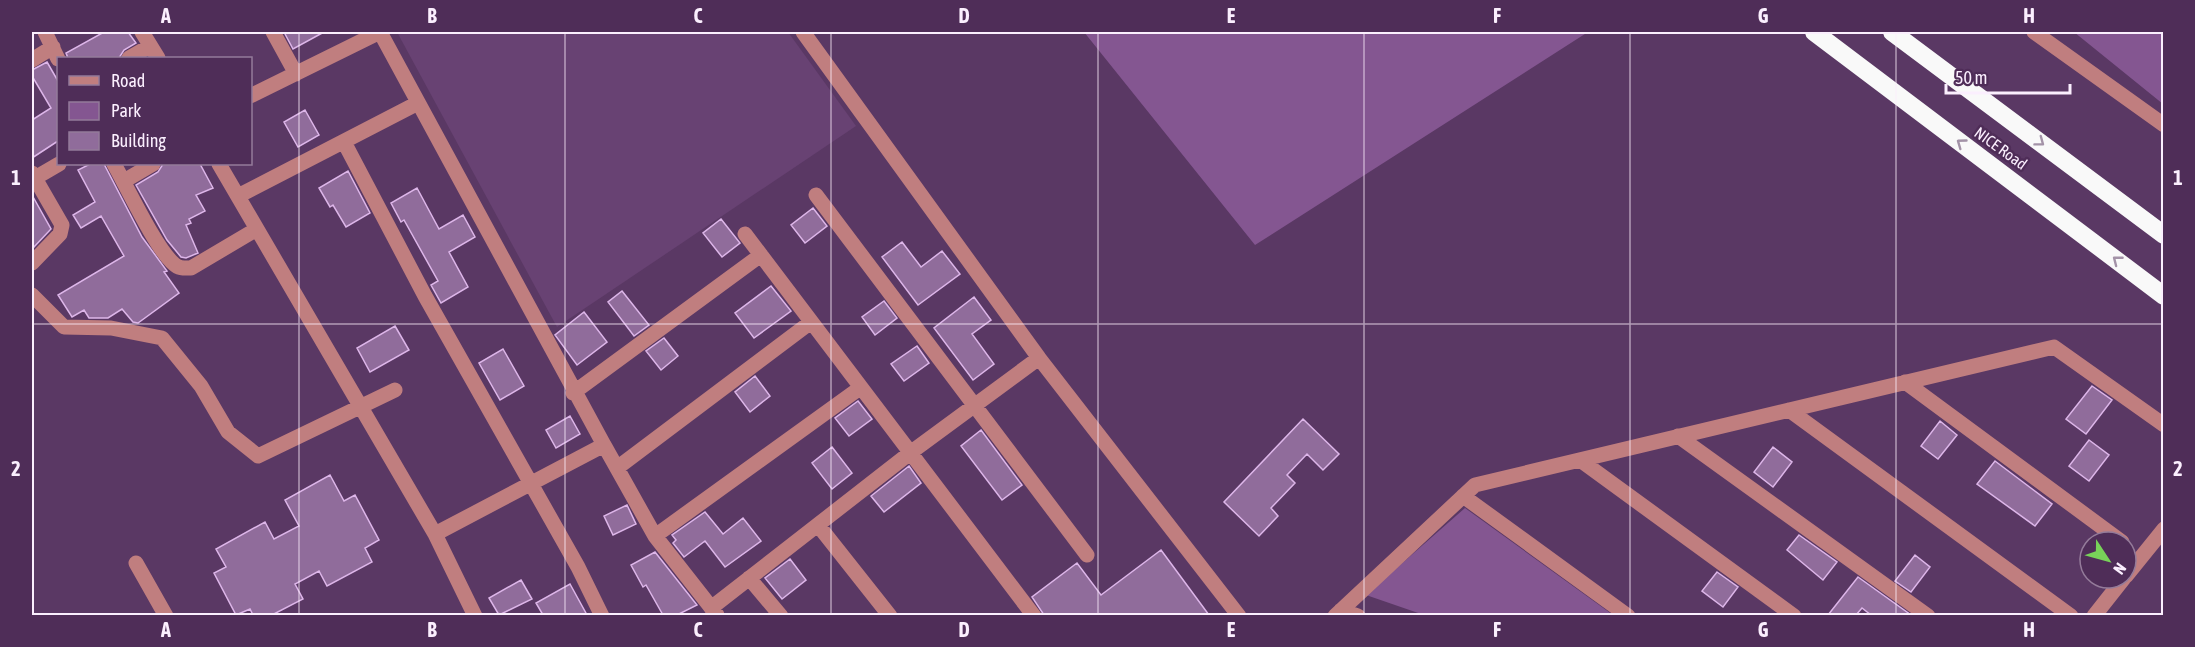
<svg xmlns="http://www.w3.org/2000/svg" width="2195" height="647" font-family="'Asap Condensed',sans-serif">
<rect width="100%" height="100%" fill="#5a3864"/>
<path fill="#684273" d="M397,32H788L856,126L557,327Z"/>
<path fill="#845691" d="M1084,32H1588L1255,245Z
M2074,32H2163V104Z
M1465,508L1613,615H1424L1366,595Z"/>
<path fill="#906c9b" stroke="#ddb6e9" stroke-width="1.5" d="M104,32H128L136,43L124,50L119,58H68L66,53Z
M284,32H324L293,49Z
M47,62L58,81V141L32,158V120L51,108L32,76V70Z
M305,110L319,135L298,147L284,122Z
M90,164H104L142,237L167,271L164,272L179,293L138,323L133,322L122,309L108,318H89L84,310L72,317L58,295L124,256L101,216L81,228L73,215L95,202L78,170Z
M163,164H200L213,188L196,195L205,211L189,219L191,223L186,225L198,253L186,258L181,257L167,240L136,185L158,172Z
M348,171L370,213L346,227L333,205L330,207L319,188Z
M417,188L439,229L463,215L475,237L449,252L468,287L441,303L431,285L438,281L404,220L401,222L391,203Z
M32,195L51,229L32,249Z
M813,208L827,226L805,243L791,225Z
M721,219L740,243L722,257L703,233Z
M902,242L921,267L942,251L960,274L918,305L882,257Z
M771,286L791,311L754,338L735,313Z
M622,291L649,325L634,336L608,302Z
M974,297L991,320L972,334L994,364L973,380L934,328Z
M884,301L897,318L875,335L862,317Z
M584,312L607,342L577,365L555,335Z
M395,326L409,350L370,372L357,348Z
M664,338L678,356L661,370L646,351Z
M917,346L929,363L904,381L891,364Z
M503,349L524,386L500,400L479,363Z
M755,376L770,396L750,412L735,392Z
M2092,386L2112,400L2086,434L2066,419Z
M858,401L872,419L849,436L835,418Z
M570,416L580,434L556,448L546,430Z
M1303,419L1339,454L1323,470L1307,454L1287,475L1295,483L1271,508L1278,516L1259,536L1224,502Z
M1940,421L1957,435L1938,459L1921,446Z
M981,430L1022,485L1002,500L961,446Z
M2089,440L2109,455L2089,481L2069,466Z
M832,447L852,473L832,489L812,463Z
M1773,447L1792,462L1773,487L1754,472Z
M1995,461L2052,504L2035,526L1977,484Z
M909,466L921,483L884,512L871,496Z
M330,475L344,501L355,495L379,540L365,548L372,562L327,586L319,571L295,584L303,599L272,615H253L250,609L236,615L214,573L226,567L216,549L265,522L274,539L299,526L285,500Z
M627,505L636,524L613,535L604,516Z
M705,512L723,534L743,518L761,541L725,567L705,541L684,557L673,543L676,540L672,535Z
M1799,535L1837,562L1823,580L1787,550Z
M1161,550L1209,615H1044L1032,597L1077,563L1101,595Z
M655,552L697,605L677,615H663L646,585L643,587L631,565Z
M1915,555L1930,567L1911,592L1895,581Z
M790,559L806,580L782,599L765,578Z
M1717,572L1738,587L1723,607L1702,591Z
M1858,577L1911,615H1871L1862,608L1856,615H1828Z
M521,580L532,599L499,615L489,598Z
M570,584L587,615H543L536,603Z"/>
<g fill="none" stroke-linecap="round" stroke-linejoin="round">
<path stroke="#c07e7f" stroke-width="15" d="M45,32L58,59
M142,32L158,58
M273,32L296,74
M380,32L604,445L435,534
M803,32L1039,358L1239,616
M2034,32L2164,125
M129,58L150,46
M32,60L53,47
M250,96L380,32
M344,142L425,296L578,567L602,616
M114,164C127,187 156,249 174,264C179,269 185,268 191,268L257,229
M219,164L435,534L475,616
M32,173L62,225L60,234L32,263
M35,178L59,164
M124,181L153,164
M816,195L1087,555
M238,196L418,103
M745,234L1034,616
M32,295L64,327L111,328L162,338L201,386L228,432L258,456L395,390
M1905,382L2122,542
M573,393L761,255
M1789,410L2071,616
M1678,436L1928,616
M604,445L655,536L717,615
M1580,460L1794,616
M617,468L811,322
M1463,496L1628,616
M818,525L890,616
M655,536L860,388
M136,563L166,616
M2126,576L2164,529
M749,578L781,616
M711,608L910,453L1039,358
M1341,610L1358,616
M1335,616L1475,485L2054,347L2164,425
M2094,616L2124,578"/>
<path stroke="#f9f9f9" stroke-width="18" d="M1814,32L2164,296
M1892,32L2164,235"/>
</g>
<defs><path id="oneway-chevron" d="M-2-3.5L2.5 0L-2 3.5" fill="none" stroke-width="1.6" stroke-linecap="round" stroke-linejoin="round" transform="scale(1.5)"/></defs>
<g stroke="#a493a8">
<use href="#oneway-chevron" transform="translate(2040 142) rotate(37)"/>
<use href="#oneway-chevron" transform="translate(1961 143) rotate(-144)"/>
<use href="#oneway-chevron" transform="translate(2117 260) rotate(-142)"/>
</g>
<path fill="none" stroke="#fbeffe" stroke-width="1.5" stroke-opacity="0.55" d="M299,32V616M565,32V616M831,32V616M1098,32V616M1364,32V616M1630,32V616M1896,32V616M32,324H2164"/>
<g text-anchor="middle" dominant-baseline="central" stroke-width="5" stroke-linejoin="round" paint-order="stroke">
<g font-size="16" fill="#fbeffe" stroke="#4f2d58">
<text transform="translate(2001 148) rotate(36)">NICE Road</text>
</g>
</g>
<rect width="2195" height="647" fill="none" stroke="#4f2d58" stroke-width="66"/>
<rect x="57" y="57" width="195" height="108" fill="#4f2d58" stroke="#947b9a" stroke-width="1.5"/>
<rect x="69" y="76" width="30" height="9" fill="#c07e7f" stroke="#947b9a" stroke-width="1.5"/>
<text x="111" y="87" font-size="18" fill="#fbeffe">Road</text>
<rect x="69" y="102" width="30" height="18" fill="#845691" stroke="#947b9a" stroke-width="1.5"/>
<text x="111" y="117" font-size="18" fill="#fbeffe">Park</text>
<rect x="69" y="132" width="30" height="18" fill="#906c9b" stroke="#947b9a" stroke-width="1.5"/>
<text x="111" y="147" font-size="18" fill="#fbeffe">Building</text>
<g transform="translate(2108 560) rotate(126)"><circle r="28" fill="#4f2d58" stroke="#947b9a" stroke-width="1.5"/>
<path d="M0-4.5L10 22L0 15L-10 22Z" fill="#78d259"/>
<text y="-9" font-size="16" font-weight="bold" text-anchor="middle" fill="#fbeffe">N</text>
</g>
<path d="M1946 84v9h124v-9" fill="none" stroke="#fbeffe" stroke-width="3"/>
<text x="1955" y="84" font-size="18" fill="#fbeffe" stroke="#4f2d58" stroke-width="4.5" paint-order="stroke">50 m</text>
<rect x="33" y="33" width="2129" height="581" fill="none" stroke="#fbeffe" stroke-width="2"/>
<g font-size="20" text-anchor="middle" font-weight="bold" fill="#fbeffe">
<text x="166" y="23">A</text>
<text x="432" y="23">B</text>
<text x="698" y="23">C</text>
<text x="964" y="23">D</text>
<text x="1231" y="23">E</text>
<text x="1497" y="23">F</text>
<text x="1763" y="23">G</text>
<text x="2029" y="23">H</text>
<text x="16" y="185">1</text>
<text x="2178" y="185">1</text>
<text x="16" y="476">2</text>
<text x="2178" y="476">2</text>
<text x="166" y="637">A</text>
<text x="432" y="637">B</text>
<text x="698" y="637">C</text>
<text x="964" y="637">D</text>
<text x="1231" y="637">E</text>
<text x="1497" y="637">F</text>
<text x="1763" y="637">G</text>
<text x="2029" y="637">H</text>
</g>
</svg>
